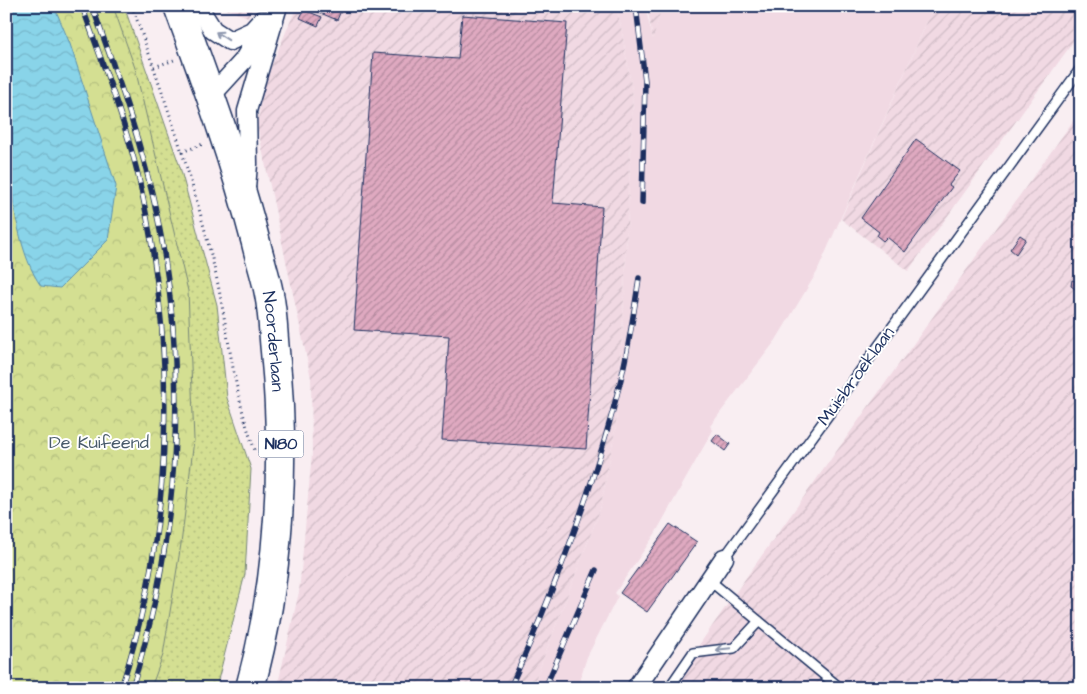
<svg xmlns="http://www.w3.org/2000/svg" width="1087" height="694" font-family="'Architects Daughter',sans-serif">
<defs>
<pattern id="industrial-furrows" width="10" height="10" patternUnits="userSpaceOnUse" patternTransform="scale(1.25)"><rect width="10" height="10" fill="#f1d9e3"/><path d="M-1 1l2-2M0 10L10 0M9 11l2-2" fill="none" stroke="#cebbc5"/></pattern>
<pattern id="grass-dots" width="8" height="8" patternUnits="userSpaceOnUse" patternTransform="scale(1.25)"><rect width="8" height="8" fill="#d4df92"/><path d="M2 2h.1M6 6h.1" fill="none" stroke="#b5c080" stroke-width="1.8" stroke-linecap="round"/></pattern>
<pattern id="park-crowns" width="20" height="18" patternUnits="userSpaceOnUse" patternTransform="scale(1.25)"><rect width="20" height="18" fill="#d4df92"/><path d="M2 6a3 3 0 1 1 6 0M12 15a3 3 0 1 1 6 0" fill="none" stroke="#b5c080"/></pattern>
<pattern id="water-waves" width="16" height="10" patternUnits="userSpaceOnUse" patternTransform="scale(1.25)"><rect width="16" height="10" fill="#89d4e9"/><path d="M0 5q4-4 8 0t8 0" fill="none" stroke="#76b6ca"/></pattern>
<pattern id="building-hatch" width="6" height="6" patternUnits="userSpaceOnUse" patternTransform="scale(1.25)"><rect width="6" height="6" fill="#dfa9c0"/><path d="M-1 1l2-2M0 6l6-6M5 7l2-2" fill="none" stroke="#b48a9f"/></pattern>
</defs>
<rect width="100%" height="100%" fill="#f9eef2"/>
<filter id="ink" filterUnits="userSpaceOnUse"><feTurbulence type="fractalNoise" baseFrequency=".02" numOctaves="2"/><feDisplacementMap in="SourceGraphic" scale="10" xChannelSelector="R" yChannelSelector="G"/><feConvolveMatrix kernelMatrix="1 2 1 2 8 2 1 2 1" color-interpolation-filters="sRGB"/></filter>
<g filter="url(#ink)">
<path fill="#f1d9e3" d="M616,6H645L653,39L662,6H934L817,272L776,340L710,426L713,430L655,534L615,593L618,596L587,657L577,688H532L600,510L616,426L623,318L633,96L620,21Z"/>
<path fill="url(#industrial-furrows)" d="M218,6H253L248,17Z
M297,6H616L620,21L633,96L623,318L616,426L600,510L532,688H277L299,592L312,454L311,378L257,125L264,83Z
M647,6H662L653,40Z
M934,6H1081V31L908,271L841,219Z
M1081,110V688H669L750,572Z"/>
<path fill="url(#grass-dots)" stroke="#788778" d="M54,6H124L180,167L217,305L227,398L251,469L245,574L216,688H6V171Z"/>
<path fill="url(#park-crowns)" stroke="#788778" d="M6,6H113L135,68L188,291L194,440L181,544L163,655L151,688H6Z"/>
<path fill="url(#water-waves)" stroke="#5d92b1" d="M6,6H54L70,44L116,186L108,240L60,288L41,286C0,228 6,80 6,6Z"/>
<path fill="url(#building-hatch)" stroke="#1b2f5e" d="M312,6H343L337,20L311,9Z
M304,10L322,17L318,26L300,18Z
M462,15L567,23L553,203L602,207L586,449L442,440L449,336L354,330L373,53L458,59Z
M916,139L960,171L949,185L952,187L905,252L887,237L883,241L877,236L879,232L861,218Z
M1020,235L1026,239L1016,254L1010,249Z
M1072,280L1081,283V293L1071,286Z
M717,434L730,444L725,451L712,441Z
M670,524L697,542L647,612L620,593Z"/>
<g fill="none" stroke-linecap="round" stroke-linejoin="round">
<defs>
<path id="service" d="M724,558L1081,68
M709,580L840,688
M669,688L693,653L734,648L759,621"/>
<path id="minor" d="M198,6L213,30L230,41L252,31L262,20
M211,96L243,61L267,20
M246,188L248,164L247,111L278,6
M636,688L724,558"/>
<g id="primary">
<path id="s1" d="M178,6C207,85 235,162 256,243C260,260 266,277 269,294C273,313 273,332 275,351C286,462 280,580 250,688"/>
</g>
</defs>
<use href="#service" stroke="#1b2f5e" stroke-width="12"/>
<use href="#minor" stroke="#1b2f5e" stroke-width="21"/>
<use href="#primary" stroke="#1b2f5e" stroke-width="31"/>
<path stroke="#1b2f5e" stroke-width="3" stroke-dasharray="1 4" stroke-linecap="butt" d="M132,6C163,93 194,181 215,271C229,332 233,395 256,453
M154,67L174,60
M182,152L203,144"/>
<use href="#service" stroke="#fff" stroke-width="9"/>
<use href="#minor" stroke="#fff" stroke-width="18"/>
<use href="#primary" stroke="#fff" stroke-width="28"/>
<defs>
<path id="rail" d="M82,6C102,62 124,118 138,175C177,343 175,523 121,688
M92,6C118,77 143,146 158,220C189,373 179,539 132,688
M636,6L645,81L642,203
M510,688C555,589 595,485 621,379C629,346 634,312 639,278
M545,688L596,570"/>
</defs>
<use href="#rail" stroke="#1b2f5e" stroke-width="5.5"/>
<use href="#rail" stroke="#fff" stroke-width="4" stroke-dasharray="11" stroke-linecap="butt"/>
</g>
<defs><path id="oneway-shaft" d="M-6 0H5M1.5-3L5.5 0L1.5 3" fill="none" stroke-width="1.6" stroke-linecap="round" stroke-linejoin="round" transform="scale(1.25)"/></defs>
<g stroke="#8d97ae">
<use href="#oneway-shaft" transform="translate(222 36) rotate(-147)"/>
<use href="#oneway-shaft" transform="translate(723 649) rotate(174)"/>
</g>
</g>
<g text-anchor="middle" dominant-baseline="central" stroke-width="4" stroke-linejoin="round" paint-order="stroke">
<rect fill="#fff" stroke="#5f6d8e" stroke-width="1" x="258.5" y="430.5" width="45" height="27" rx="4"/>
<g font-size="16" font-weight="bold" fill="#1b2f5e">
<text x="281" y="444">N180</text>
</g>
<g font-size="18" fill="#1b2f5e" stroke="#fff">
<text stroke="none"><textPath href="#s1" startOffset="350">Noorderlaan</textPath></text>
<text transform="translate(856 376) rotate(-54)">Muisbroeklaan</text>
</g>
<g font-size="18" fill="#495b6b" stroke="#fff">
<text x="99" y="442">De Kuifeend</text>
</g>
</g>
<rect width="1087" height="694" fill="none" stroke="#fff" stroke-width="25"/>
<rect x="12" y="12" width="1062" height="669" fill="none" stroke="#1b2f5e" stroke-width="2" filter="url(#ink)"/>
</svg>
